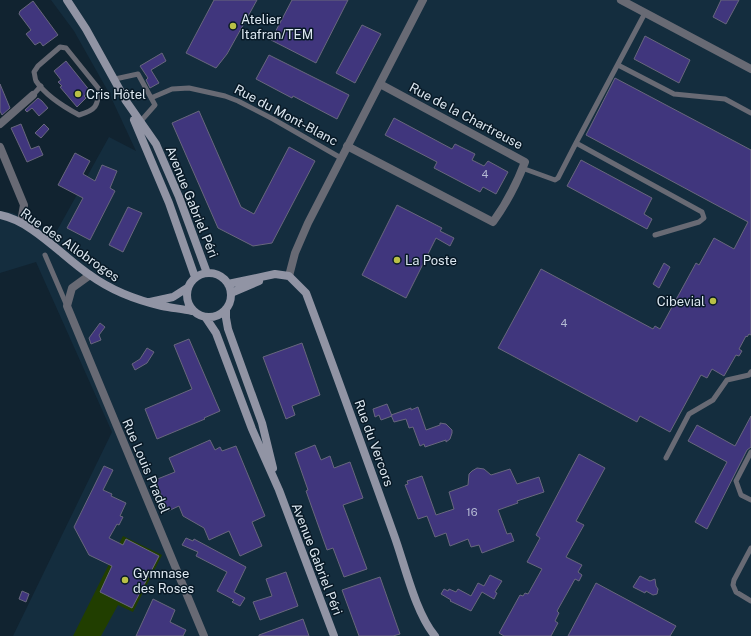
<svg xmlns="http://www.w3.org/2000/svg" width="751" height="636" font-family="'Public Sans',sans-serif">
<rect width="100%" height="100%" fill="#112330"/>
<path fill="#142d3e" d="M51,0H751V636H13L112,432L36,262L0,273V211L13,213L38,224L54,236L109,137L136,151L109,93L74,31Z"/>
<path fill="#213e00" d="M123,536L162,555L133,612L118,605L101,636H73Z"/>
<path fill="#40367d" stroke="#68677d" d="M214,0H257L227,54L216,68L186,53Z
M292,0H348L316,63L271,40Z
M721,0H739L726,24L713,17Z
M33,1L58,35L43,46L40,42L35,45L26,34L31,30L19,14L20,11Z
M362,25L381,34L355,83L336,73Z
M645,36L690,60L679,83L634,59Z
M162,53L166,61L151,70L159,83L150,88L146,80L148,78L140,66Z
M269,55L349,95L337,119L293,96L292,98L256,79Z
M66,61L90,91L84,96L86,98L77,107L60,87L62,86L58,82L61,80L54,71Z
M615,78L751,150V335L749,334L747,337L746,336L739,349L742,351L739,356L736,355L724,376L712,369L707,378L701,375L670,432L640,416L637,422L498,348L541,269L653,329L655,326L660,329L696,263L699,265L714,238L734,249L748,222L586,135Z
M0,84L10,108L2,115L0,111Z
M38,98L42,101L48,108L39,116L32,108L27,112L25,110Z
M199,111L241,207L254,214L289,147L315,161L272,243L253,246L218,228L172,123Z
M394,118L452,149L455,144L475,154L472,160L484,166L488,161L508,172L496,194L483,187L480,192L434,168L437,162L385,135Z
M21,124L31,149L39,146L43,155L27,162L11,128Z
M44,124L49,129L41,138L35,133Z
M75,153L90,161L83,174L95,181L102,165L117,171L110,188L115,191L90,240L67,228L83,198L58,185Z
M581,160L652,198L644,214L652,219L647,229L567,186Z
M397,205L442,228L440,231L454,238L450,246L436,238L406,298L362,275Z
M128,207L142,213L123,252L109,245Z
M664,263L670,267L659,288L653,284Z
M100,323L105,327L99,335L101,340L91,344L89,338Z
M189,339L220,411L204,418L205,419L157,439L145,409L192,389L174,345Z
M302,343L320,395L292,406L295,415L286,419L263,357Z
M147,348L154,352L147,363L135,370L132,364L140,359Z
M387,404L392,416L381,420L379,415L375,417L373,409Z
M418,407L426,430L440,425V423L446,424L452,430V433L450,439L446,442V440L425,447L424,444L420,446L413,427L409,428L406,419L394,422L391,415L411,408V410Z
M751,416V447L747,450L707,529L695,522L727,462L688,441L697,425L735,446Z
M210,440L215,450L220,447L222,451L236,446L265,516L252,522L262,546L240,556L229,531L209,540L204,528L183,516L179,506L168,511L155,480L175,472L169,458Z
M315,445L321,460L330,456L334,468L350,462L363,498L343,505L367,569L344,577L333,548L327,550L306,491L308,490L295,453Z
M579,454L605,468L576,521L584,525L566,557L582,565L578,572L582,575L579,581L575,579L557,611L559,613L555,621L558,623L551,636H504L499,633L520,595L523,596L525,593L528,594L542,569L527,562L540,538L536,535Z
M104,466L113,470L103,490L112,494L111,496L126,503L120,516L123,517L119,525L117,524L109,538L123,545L126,539L159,556L132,608L100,592L112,566L89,555L74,527Z
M477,468L484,469L491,475L510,469L517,484L539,477L544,492L517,501L518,503L498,510L507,534L511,533L514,541L482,553L479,545L471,547L468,539L450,546L446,533L435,537L427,516L418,519L405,485L408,484L407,481L422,476L436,515L454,509L449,492L468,485L469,474L472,471Z
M186,538L193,541L194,539L246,567L234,592L245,598L240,606L232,602L234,600L217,591L227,572L196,556L198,552L182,545Z
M286,572L298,606L260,620L253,602L272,596L266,579Z
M490,575L502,581L495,592L497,593L494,599L482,592L471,611L450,601L451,600L441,594L444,589L448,591L449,589L456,592L458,589L471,596L478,583L484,586Z
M640,576L650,581L655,579L656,586L658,589L657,594L653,595L646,591L645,593L633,587Z
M380,577L400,634L393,636H359L342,590Z
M596,583L676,626L670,636H568Z
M22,591L29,594L26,602L19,599Z
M153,599L175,610L170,622L186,630L183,636H136Z
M303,619L309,636H259V635Z"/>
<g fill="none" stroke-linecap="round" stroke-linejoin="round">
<path stroke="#686a74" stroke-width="5" d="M60,47L66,48L99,89C98,106 96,110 79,115C64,107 46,96 36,81C35,79 35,75 34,72L38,66Z
M618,65L674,94L725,99L751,113
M115,79L138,74L155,105L140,122
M33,95L41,86
M151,98L172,89L189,88L225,96L238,101L273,119L341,158
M576,143L645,13
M522,168L555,180L558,178L576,143L702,212L704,218L699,222L655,235
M45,255L67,306
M751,452L736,481L741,495L751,500
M666,458L689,414L713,400L727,380L749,375L751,372
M751,548L734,580L733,585L736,592L751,601"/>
<path stroke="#686a74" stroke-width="8" d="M621,0L751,69
M0,124L33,95
M347,146L493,222C506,204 517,183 525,162L380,84
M0,147L24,205L21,222
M90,275L72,288L67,306L204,636
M289,276L295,253L308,223L423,0"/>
<path stroke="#9194a4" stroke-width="8" d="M67,0L86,29L126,101L156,144L179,197L207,273
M134,120L169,203L195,277
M0,215C32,221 63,257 90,275C112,291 136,300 162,306C172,308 183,309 192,311
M187 295a22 22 0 1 1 44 0a22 22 0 1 1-44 0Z
M228,284L275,274L289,276L306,293C336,373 365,454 394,535C405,565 415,612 435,636
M231,293L259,281
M150,302L173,297L187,288
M226,309V318L228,329L262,423L273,468
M206,318L216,333L252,429L279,490L334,636"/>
</g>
<g fill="#b9c046" stroke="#081926" stroke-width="1.5">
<circle cx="233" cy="26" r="4"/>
<circle cx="78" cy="94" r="4"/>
<circle cx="397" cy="260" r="4"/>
<circle cx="713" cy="301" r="4"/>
<circle cx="125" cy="580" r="4"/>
</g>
<g text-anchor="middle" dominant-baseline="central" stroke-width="3" stroke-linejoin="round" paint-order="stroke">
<g font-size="11" fill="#b5bbd3">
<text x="485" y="174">4</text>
<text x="564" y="323">4</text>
<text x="472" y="512">16</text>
</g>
<g font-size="13" fill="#dce7f0" stroke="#081926" text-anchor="start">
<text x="241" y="19">Atelier<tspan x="241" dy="15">Itafran/TEM</tspan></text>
<text x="86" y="94">Cris Hôtel</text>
<text x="405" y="260">La Poste</text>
<text x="705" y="301" text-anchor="end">Cibevial</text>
<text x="133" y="573">Gymnase<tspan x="133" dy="15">des Roses</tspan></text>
</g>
<g font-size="13" fill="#dce7f0" stroke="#081926">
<text transform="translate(286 115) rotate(28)">Rue du Mont-Blanc</text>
<text transform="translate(466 116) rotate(28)">Rue de la Chartreuse</text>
<text transform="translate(192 202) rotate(68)">Avenue Gabriel Péri</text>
<text transform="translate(70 245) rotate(35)">Rue des Allobroges</text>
<text transform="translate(374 443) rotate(70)">Rue du Vercors</text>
<text transform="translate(146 466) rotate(67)">Rue Louis Pradel</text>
<text transform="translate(317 559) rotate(69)">Avenue Gabriel Péri</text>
</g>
</g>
</svg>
